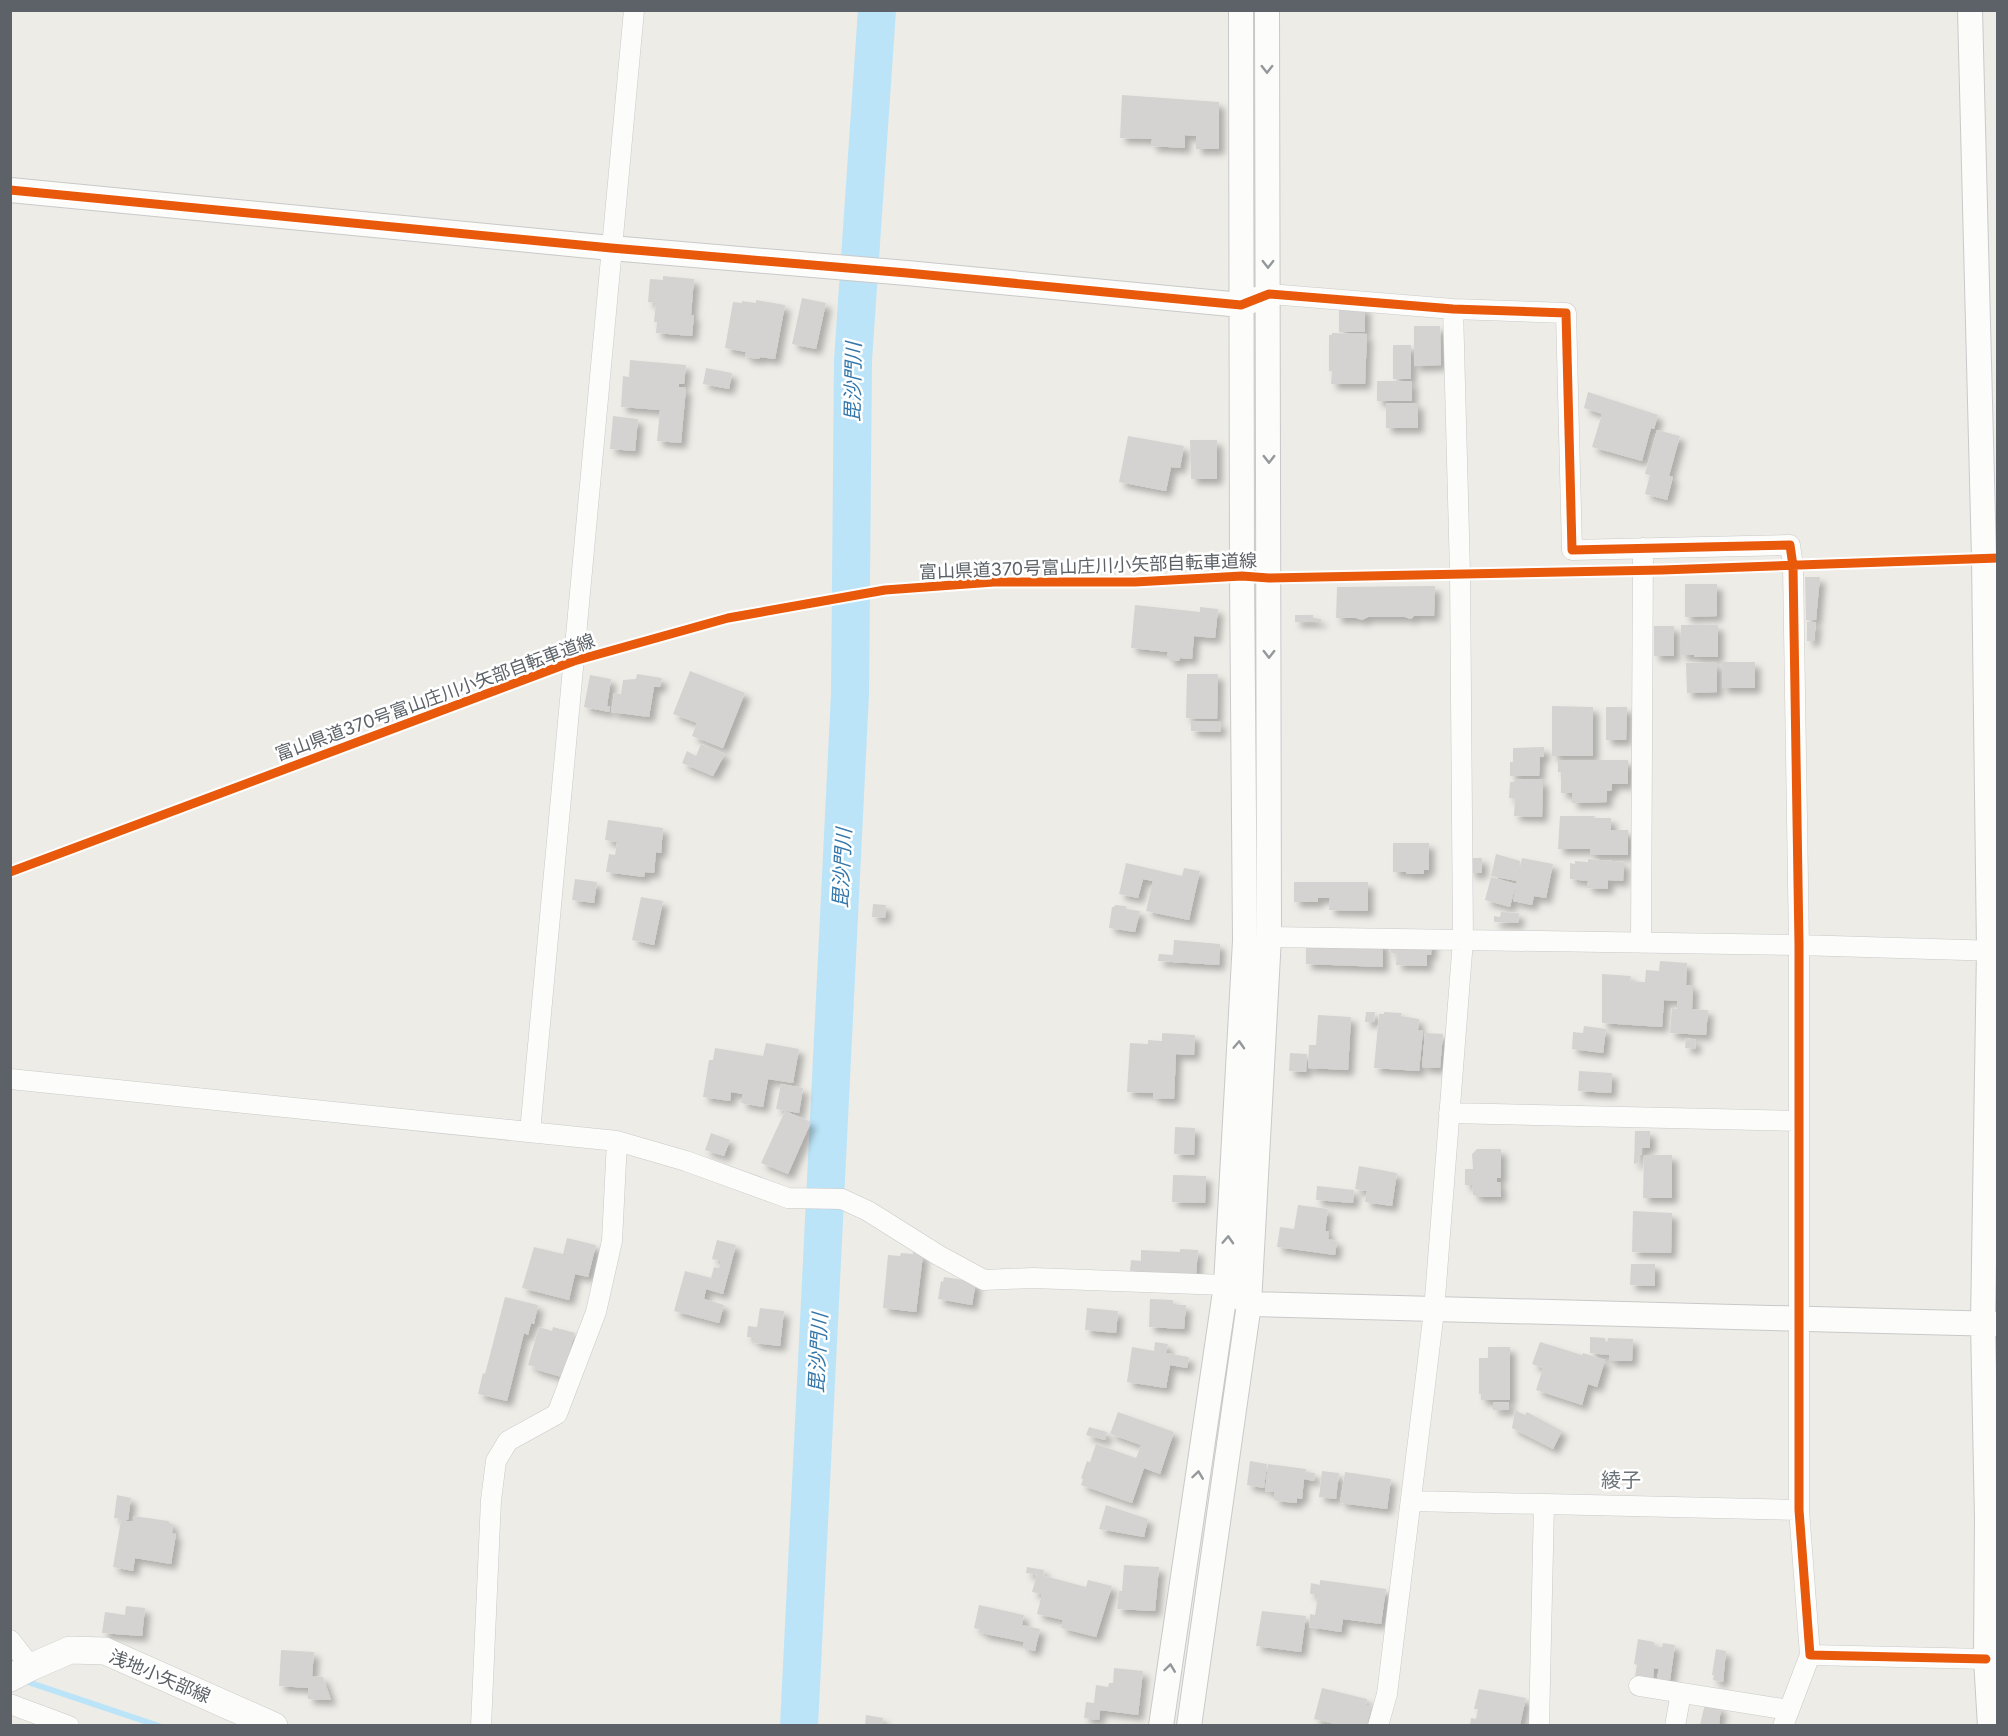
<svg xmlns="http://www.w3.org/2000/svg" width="2008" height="1736" font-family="Inter,'Noto Sans JP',sans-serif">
<defs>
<filter id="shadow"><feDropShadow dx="5.5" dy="5.5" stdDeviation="3" flood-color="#0004"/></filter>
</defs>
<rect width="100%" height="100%" fill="#edece7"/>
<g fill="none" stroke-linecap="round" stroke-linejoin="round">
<path stroke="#bbe4f8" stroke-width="6" d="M22,1680L159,1726"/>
<path stroke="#bbe4f8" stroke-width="38" d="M799,1726L850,694L853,360L877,10"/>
</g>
<path fill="#d5d3d1" filter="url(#shadow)" d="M1122,95L1219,102V149H1196V136L1185,135V148L1151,146L1152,139L1120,138Z
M663,276L694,279L691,315H694L692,336L656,333L657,322H654L656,303L648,302L650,279L663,280Z
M802,298L826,303L816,349L792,344Z
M756,300L785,305L775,359L760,357L759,359L745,357L746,352L725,348L733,302L742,303V301L756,303Z
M1339,307H1365V332H1339Z
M1414,326H1440L1441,365L1414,366Z
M1332,333L1367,334L1365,384H1331L1332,371H1329V335H1332Z
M1393,345H1411V379H1393Z
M630,360L686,365L684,384H679V387L686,388L681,443L657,441L660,410L621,407L623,376L629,377Z
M706,368L732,373L729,389L703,384Z
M1377,381H1412V401H1377Z
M1588,392L1658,415L1654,429L1651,428L1642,461L1592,447L1602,414L1584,408Z
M1386,403H1418V428H1386Z
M613,416L638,419L635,451L610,449Z
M1657,430L1680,436L1669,476L1673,477L1667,500L1645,494L1650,475L1645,474Z
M1128,436L1184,446L1180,468L1171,467L1166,491L1119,482Z
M1190,440H1217V479H1191Z
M1805,577H1820L1816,620H1806Z
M1685,584H1717V616L1685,617Z
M1435,586L1434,616H1414L1411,619L1405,617H1368L1362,620L1356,618H1336L1337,587Z
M1135,605L1200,612V607L1218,609L1215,638L1194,636L1192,659L1180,658L1179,661H1169L1170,657H1167L1168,652L1131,648Z
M1295,615H1313V618L1321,619V622H1295Z
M1807,622H1816L1814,641H1807Z
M1681,625H1718V657H1694V655H1681Z
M1654,626H1674V656H1654Z
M1717,662V692L1687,693L1686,663Z
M1722,662H1755V688H1722Z
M690,671L745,693L723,748L692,736L697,723L673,714Z
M637,674L662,678L660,687H654L649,717L611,712L614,693L621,694L623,680L636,679Z
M1187,674H1218L1217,719L1186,718Z
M590,675L611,679L607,706L610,707L609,712L584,707Z
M1552,706L1593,707V756H1552Z
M1606,707H1627L1626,740H1606Z
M1191,721L1221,722L1220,732L1191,731Z
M701,744L725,754L713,776L682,763L687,751L696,756Z
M1544,747V757H1540L1539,776H1510V762H1513V748Z
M1558,760H1628V784H1612V790L1607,791V802L1572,803V793H1561V772H1558Z
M1515,779L1543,780L1542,817L1514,816L1515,798H1509L1510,782H1514Z
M1560,816H1595L1594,818H1611V830H1628V855H1590V849H1558Z
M608,820L663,828L661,853L656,852L654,873L645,872L644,877L606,872L609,854L615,855L617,842L605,840Z
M1393,843H1429V870H1424V874H1406V872H1393Z
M1496,854L1520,861L1519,873L1522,858L1553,864L1546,898L1534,896L1532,905L1513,901L1517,881L1491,876Z
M1470,858H1482V873H1470Z
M1588,859L1624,862L1623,881L1608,880V889L1587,888L1588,881L1570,879V863L1575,864V861L1588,862Z
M1126,863L1182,876L1184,868L1200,871L1189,920L1146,911L1153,881L1143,879L1138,898L1119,894Z
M1491,877L1516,884L1510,907L1485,900Z
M575,879L597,882L594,903L572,900Z
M1294,882H1368V911L1329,910L1330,898H1318V902H1294Z
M641,897L663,901L654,945L632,940Z
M873,904L886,905L885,918L872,917Z
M1115,905L1126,906V909L1140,911L1135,932L1109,928L1112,907H1114Z
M1501,912L1519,913L1518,923L1494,922V916L1500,917Z
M1391,935L1432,936L1431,955H1427V966L1396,965L1397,954L1391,953Z
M1306,939L1383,941V967L1306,964Z
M1174,940L1220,944L1219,965L1158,961L1159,954L1173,955Z
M1660,961L1687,963L1686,985H1693L1692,1009L1708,1010L1706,1035L1670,1033L1672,1008L1677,1009V1001L1664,1000L1662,1027L1602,1023V974L1631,976L1630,981L1645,982L1646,970L1659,971Z
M1366,1012H1375L1374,1022H1365Z
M1384,1012L1402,1013L1401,1016L1419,1019L1418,1030L1423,1031L1419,1071L1374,1068L1379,1014H1384Z
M1318,1015L1351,1017L1348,1070L1308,1068L1309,1045H1316Z
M1584,1026L1606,1029L1603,1053L1572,1049L1573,1032L1583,1033Z
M1162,1033L1195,1035L1194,1055L1176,1054L1174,1099L1153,1098V1093L1127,1092L1130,1043L1148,1044V1040L1162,1041Z
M1425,1033L1443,1034L1440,1068L1422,1067Z
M1686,1038L1696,1040L1695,1049L1685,1048Z
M766,1043L799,1049L793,1083L768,1079L763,1107L741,1103L743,1094L731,1092L730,1101L703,1097L709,1060H713L715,1048L763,1056Z
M1290,1053L1307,1054L1306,1072L1289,1071Z
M1579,1071L1612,1073L1611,1093L1578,1091Z
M781,1084L803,1088L799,1113L776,1109Z
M785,1111L811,1122L788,1174L761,1163Z
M1175,1127L1195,1128L1194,1155L1174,1154Z
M1635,1131H1650V1148H1642V1155H1638V1163L1634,1164Z
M711,1133L730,1140L724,1156L705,1150Z
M1477,1149H1501V1178H1497V1182H1500L1501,1197H1477V1195H1473L1472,1185H1465V1169H1473L1472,1154Z
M1644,1155H1672V1198H1643Z
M1359,1166L1397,1173L1392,1206L1365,1202L1367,1191L1355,1189Z
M1173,1175L1206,1176L1205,1203L1172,1202Z
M1317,1186L1354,1190L1353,1203L1316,1200Z
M1298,1205L1328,1209L1325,1231H1329L1328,1239L1337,1241L1335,1255L1277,1247L1280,1227L1294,1229Z
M1633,1211L1672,1213L1671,1253L1632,1252Z
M567,1238L596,1245L588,1277L575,1274L569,1300L522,1288L534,1247L563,1254Z
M717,1240L736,1245L723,1294L706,1289L704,1299L724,1305L719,1323L674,1311L685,1271L711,1278L714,1267L719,1268L721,1261L712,1259Z
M1180,1249L1198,1250L1196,1275L1140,1274V1271H1130L1131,1260L1141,1261V1250L1180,1252Z
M913,1252H920L923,1255L916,1312L883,1308L888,1255L900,1256L901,1253L913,1254Z
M1631,1264H1655V1286L1630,1285Z
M944,1277L976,1282L972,1305L938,1299L941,1281L943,1282Z
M505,1297L538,1305L534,1324L531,1323L528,1335L524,1333L507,1401L478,1394L483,1373L485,1374Z
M1150,1299L1173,1300V1305H1186L1184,1329L1149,1327Z
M760,1308L784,1311L780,1346L754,1343L755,1338L747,1337L748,1326L757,1327Z
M1087,1308L1118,1311L1116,1333L1085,1330Z
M539,1327L552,1331L553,1327L575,1333L565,1367V1378L534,1369L535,1367L528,1365Z
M1590,1337L1605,1338V1342H1608V1338L1633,1339L1632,1361H1609V1355L1590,1353Z
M1155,1342L1168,1344L1166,1353L1189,1357L1187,1368L1170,1365L1166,1388L1127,1382L1132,1347L1154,1351Z
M1540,1342L1582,1355L1583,1353L1605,1360L1597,1387L1588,1384L1582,1405L1536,1390L1543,1368L1532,1364Z
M1488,1347H1510V1400H1481V1394H1479V1358H1488Z
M1493,1402H1509V1410H1493Z
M1515,1410L1525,1415L1527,1412L1562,1431L1553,1449L1512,1428Z
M1118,1412L1174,1432L1160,1474L1144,1468L1132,1503L1081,1485L1083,1479L1081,1478L1087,1461L1090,1462L1096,1444L1136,1458L1141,1445L1110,1434Z
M1089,1427L1107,1432L1105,1440L1086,1435Z
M1250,1461L1267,1464L1264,1488L1247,1485Z
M1268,1464L1306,1469V1472L1315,1473L1314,1481L1304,1479L1302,1499L1297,1498V1503L1276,1501V1499H1274V1492L1265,1491Z
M1322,1471L1339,1473L1336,1499L1319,1497Z
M1345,1472L1391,1479L1387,1509L1340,1503Z
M117,1495L131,1498L128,1520L114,1518Z
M1106,1505L1148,1519L1144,1537L1099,1529Z
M133,1516L169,1521V1523L173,1524L172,1533L176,1534L171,1564L135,1558L133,1571L113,1567L121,1520L133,1522Z
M1124,1565L1159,1567L1155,1611L1117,1609L1119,1591H1122Z
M1027,1567L1044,1570L1043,1575L1026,1573Z
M1037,1574L1086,1587L1088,1580L1112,1586L1096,1637L1061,1628L1063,1620L1037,1614L1042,1594L1032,1592Z
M1320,1580L1386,1589L1381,1624L1343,1619L1341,1632L1309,1627L1310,1614L1315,1615L1318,1595L1310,1594L1311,1583L1320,1585Z
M979,1605L1024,1615L1022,1625L1040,1629L1035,1651L1023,1648L1024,1642L981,1633L982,1630L974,1628Z
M126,1606L145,1608L142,1636L102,1633L105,1612L125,1615Z
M1262,1611L1306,1616L1301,1652L1256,1646Z
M1638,1639L1654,1642V1646L1662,1647L1663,1643L1675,1645L1670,1680L1657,1678L1659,1669L1654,1668L1653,1679L1635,1676L1637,1665L1634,1664Z
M1716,1649L1726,1651L1723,1682L1713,1680L1714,1675H1712Z
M281,1650L314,1652L312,1676L323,1677L331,1700L308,1699V1688L279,1686Z
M1114,1668L1143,1671L1138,1715L1100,1710L1099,1720L1084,1718L1086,1702L1094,1703L1096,1685L1108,1687L1109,1683H1113Z
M1322,1688L1367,1699L1366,1705L1372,1706L1367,1725H1339L1314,1719Z
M1479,1689L1526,1698L1520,1725H1470L1471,1718L1476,1719L1478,1709H1474Z
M1705,1704L1721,1707L1719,1725H1700Z
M866,1715L883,1718L882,1725H865Z"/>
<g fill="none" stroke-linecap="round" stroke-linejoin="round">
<defs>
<path id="minor" d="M1269,294L1453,309L1566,313L1572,550L1790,545L1793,566L1799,945V1510L1810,1655L1986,1659
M1269,937L1799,945L1998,951
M1641,943L1643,548
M10,1079L617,1141L686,1161L788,1198L842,1199L868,1211L938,1255L984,1280L1033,1278L1226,1285
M1449,1113L1799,1121
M530,1132L634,10
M1411,1501L1799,1510
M10,1640L31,1667
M1639,1686L1789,1710
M10,1704L69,1726
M481,1726L491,1500L496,1461L508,1441L557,1414L596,1312L612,1241L617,1141
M1378,1726L1387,1694L1434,1311L1463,940L1460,573L1453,309
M1539,1726L1544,1504
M1675,1726L1681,1693
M1783,1726L1810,1655"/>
<path id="tertiary" d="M1970,10L1984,558L1989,950L1983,1324L1987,1519L1986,1659L1990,1726
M10,190L611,248L907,273L1241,305L1256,299
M1238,1296L1249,1304L1998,1324
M1161,1726L1226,1285L1245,941L1242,576L1241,10
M1189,1726L1249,1304L1269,937L1267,10"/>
<path id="secondary" d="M10,1678L31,1667L70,1650L105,1651L274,1726"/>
</defs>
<use href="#minor" stroke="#c9c9c9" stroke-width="21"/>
<use href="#tertiary" stroke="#c9c9c9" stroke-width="26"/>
<use href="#secondary" stroke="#c9c9c9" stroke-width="28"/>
<use href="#minor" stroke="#fcfcfb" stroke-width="20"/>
<use href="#tertiary" stroke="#fcfcfb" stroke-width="24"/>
<use href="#secondary" stroke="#fcfcfb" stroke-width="27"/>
<defs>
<path id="cycleway" d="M10,190L611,248L907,273L1241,305L1269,294L1453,309L1566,313L1572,550L1790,545L1793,566L1799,945V1510L1810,1655L1986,1659
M10,872L574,661L728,618L885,590L994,582H1135L1242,576L1269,578L1662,570L1998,558"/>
</defs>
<use href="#cycleway" stroke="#fff" stroke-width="13"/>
<use href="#cycleway" stroke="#e8590c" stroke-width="9"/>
</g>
<defs><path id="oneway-chevron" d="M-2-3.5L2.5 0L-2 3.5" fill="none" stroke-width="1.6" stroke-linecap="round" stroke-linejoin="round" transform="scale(1.5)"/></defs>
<g stroke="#94989b">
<use href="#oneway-chevron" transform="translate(1267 69) rotate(90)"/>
<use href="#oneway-chevron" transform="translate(1268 264) rotate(90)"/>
<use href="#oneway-chevron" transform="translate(1269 459) rotate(90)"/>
<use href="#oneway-chevron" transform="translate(1269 654) rotate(90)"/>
<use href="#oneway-chevron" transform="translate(1239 1045) rotate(-87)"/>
<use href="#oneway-chevron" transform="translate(1228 1240) rotate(-87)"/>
<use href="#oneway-chevron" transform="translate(1198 1475) rotate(-82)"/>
<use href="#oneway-chevron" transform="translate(1170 1668) rotate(-82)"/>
</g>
<g text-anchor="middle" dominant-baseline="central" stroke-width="5" stroke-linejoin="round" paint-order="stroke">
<g font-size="18" fill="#5c6267" stroke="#fff">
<text transform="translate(1088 566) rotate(-2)">富山県道370号富山庄川小矢部自転車道線</text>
<text transform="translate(435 697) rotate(-20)">富山県道370号富山庄川小矢部自転車道線</text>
<text transform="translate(160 1676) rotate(23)">浅地小矢部線</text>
</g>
<g font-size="20" font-style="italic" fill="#37a" stroke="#fff">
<text transform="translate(853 382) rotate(-89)">毘沙門川</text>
<text transform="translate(842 868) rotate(-87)">毘沙門川</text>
<text transform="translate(818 1353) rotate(-87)">毘沙門川</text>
</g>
<g font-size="20" fill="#6d7479" stroke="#fff">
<text x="1621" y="1480">綾子</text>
</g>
</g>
<rect width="2008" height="1736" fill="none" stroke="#5c6267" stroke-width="24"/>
</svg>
